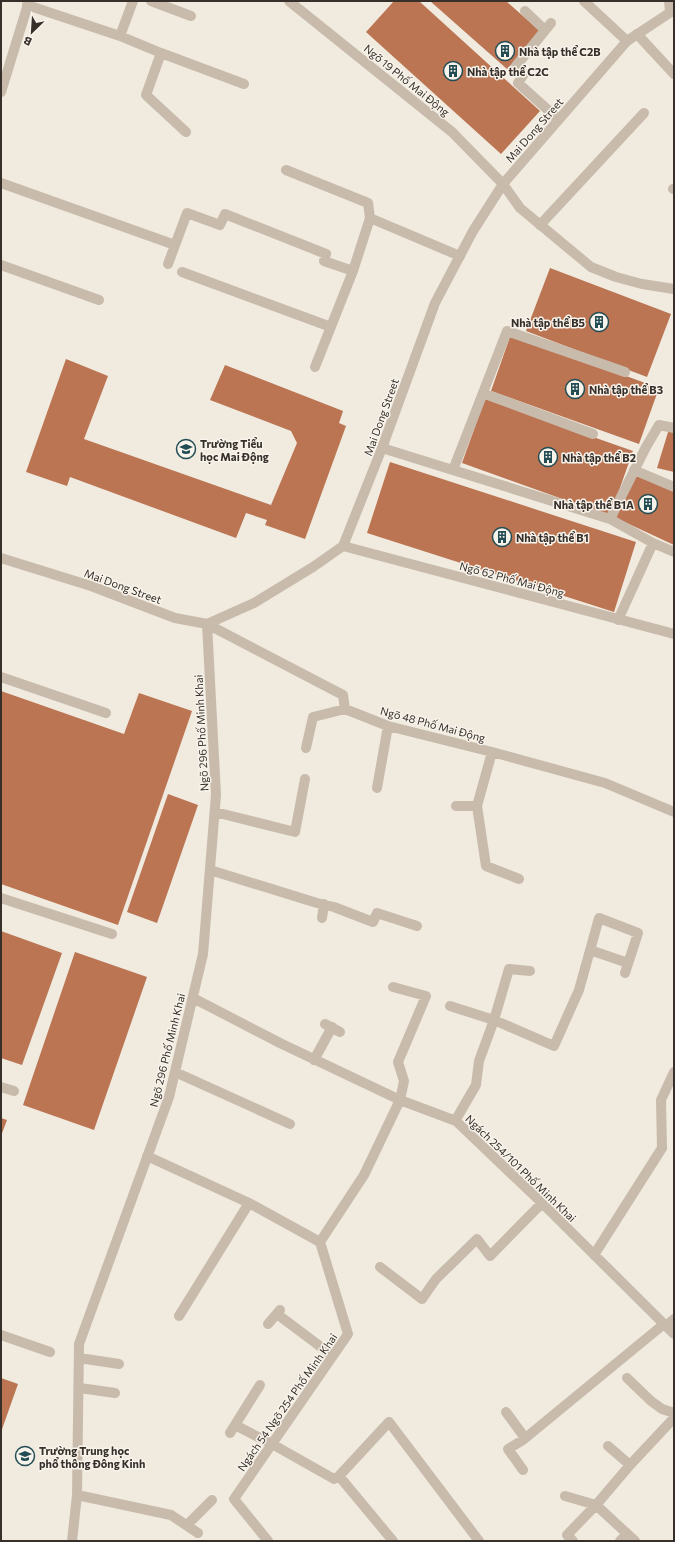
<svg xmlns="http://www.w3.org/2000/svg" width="675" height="1542" font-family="Commissioner,sans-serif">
<rect width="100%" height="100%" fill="#f0eadf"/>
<path fill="#bb7553" d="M394,1H419L540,111L501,154L366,32Z
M430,1H506L541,32L507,69Z
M550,268L671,314L647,377L526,331Z
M511,334L659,388L639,444L491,391Z
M66,359L108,376L84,439L271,505L297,443L291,431L210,400L225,365L343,411L339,423L346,426L305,539L265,525L267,520L246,513L236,538L70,477L67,486L26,472Z
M485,399L633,451L610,516L462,463Z
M669,429L674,430V472L657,468Z
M390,462L636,542L614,612L367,533Z
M636,474L674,490V545L616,518Z
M1,691L124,734L139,693L192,711L118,925L1,884Z
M168,794L198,805L157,923L127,912Z
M1,931L62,953L22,1065L1,1058Z
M75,952L147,977L94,1130L23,1105Z
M1,1118L7,1120L1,1136Z
M1,1378L18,1384L1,1432Z"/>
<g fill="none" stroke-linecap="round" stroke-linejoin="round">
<path stroke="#c8bbac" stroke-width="10" d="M151,1L191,16
M584,1L627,41
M669,1L670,11
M27,5L120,36L133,1
M525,11L545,30
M551,23L516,66L524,74L518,83L558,119
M637,34L674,74
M120,36L161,53L244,84
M161,53L146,95L186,132
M286,170L368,203L370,218
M1,183L175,245
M673,189H674
M540,225L644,113
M168,264L187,213L220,225L225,214L326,254L324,261L353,271
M1,265L99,300
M182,272L331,327
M315,367L353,271L370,218L460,256
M483,393L593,434
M382,448L610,519L653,543L674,552
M453,470L507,331L625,372
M634,470L674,487
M610,519L646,447L659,425L674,428
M343,546L674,634
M618,620L653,543
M207,624L343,695L345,709L388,726L492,752L605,783L674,812
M1,677L106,713
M306,748L313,717L345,709
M492,752L477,806L486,866L519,879
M377,788L388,726
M456,806H477
M215,812L295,832L305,779
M210,870L317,903L334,907L373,922L377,913L417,926
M1,898L112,934
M322,918L324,904
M590,950L628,963
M193,998L282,1044L400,1100L456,1121L542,1203L674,1334
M450,1006L494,1020L554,1046L579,990L599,918L638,933L625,973
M325,1024L340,1032
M314,1060L332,1027
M175,1072L290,1124
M1,1087L14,1091
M455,1121L476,1085L479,1061L494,1020L509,969L530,971
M147,1156L249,1203L320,1242L348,1334L234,1499L268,1541
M320,1242L364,1175L400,1100L404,1081L398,1062L426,996L393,987
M594,1255L662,1148L661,1100L674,1072
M380,1267L422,1299L436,1279L477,1239L490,1256L542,1203
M277,1314L333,1356
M179,1316L249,1203
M268,1324L280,1310
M666,1326L674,1319
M79,1358L119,1364
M627,1378L651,1401L662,1409L674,1413
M80,1388L115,1393
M506,1412L525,1438
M235,1425L272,1444L334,1479L339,1476L389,1422L479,1541
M230,1433L260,1385
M608,1446L630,1465
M523,1470L508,1449L523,1440L664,1324
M339,1476L393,1541
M77,1495L171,1515L198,1533
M565,1496L596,1505L630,1465L674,1418
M187,1525L212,1500
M72,1541L77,1495L79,1344L169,1097L203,954L216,795L207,624
M573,1541L567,1535L596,1505L635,1541
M620,1541L627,1534"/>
<path stroke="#c8bbac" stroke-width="10" d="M289,1L452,132L503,184L520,208L591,267L616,277L642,284L674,289
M1,92L29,1
M1,558L91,586L175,618L207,624L254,603L313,567L343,546L382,448L435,303L473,231L503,184L627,41L674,10
M1,1335L50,1352"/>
</g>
<defs>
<symbol id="building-ring" viewBox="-11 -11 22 22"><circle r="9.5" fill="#f8f3eb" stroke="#234d54" stroke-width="1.5"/><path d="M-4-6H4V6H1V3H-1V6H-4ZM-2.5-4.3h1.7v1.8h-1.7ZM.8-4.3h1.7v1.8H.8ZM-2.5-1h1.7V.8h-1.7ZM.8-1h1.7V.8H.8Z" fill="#234d54"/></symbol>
<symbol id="school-ring" viewBox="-11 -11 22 22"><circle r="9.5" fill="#f8f3eb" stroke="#234d54" stroke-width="1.5"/><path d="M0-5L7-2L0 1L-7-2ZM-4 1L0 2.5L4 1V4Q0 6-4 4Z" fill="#234d54"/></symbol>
</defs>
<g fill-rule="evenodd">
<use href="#building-ring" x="494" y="40" width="22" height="22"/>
<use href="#building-ring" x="442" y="60" width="22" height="22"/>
<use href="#building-ring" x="588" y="311" width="22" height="22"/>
<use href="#building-ring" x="564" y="378" width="22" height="22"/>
<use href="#school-ring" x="175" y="438" width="22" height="22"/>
<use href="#building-ring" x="537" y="446" width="22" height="22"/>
<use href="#building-ring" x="637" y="493" width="22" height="22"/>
<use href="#building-ring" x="491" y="526" width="22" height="22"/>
<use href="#school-ring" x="14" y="1445" width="22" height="22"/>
</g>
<g text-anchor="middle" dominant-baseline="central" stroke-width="3" stroke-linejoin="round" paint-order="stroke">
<g font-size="11" font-weight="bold" fill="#362f2a" stroke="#f8f3eb" text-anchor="start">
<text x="519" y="51">Nhà tập thể C2B</text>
<text x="467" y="71">Nhà tập thể C2C</text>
<text x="585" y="322" text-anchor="end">Nhà tập thể B5</text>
<text x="589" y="389">Nhà tập thể B3</text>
<text x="200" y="443">Trường Tiểu<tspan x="200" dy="13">học Mai Động</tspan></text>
<text x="562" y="457">Nhà tập thể B2</text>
<text x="634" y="504" text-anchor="end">Nhà tập thể B1A</text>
<text x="516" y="537">Nhà tập thể B1</text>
<text x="39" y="1450">Trường Trung học<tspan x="39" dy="13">phổ thông Đông Kinh</tspan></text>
</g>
<g font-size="11" fill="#362f2a" stroke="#f8f3eb">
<text transform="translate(407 80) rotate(39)">Ngõ 19 Phố Mai Động</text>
<text transform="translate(534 130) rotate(-49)">Mai Dong Street</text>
<text transform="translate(381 417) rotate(-70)">Mai Dong Street</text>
<text transform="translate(512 579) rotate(15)">Ngõ 62 Phố Mai Động</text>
<text transform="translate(123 586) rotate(20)">Mai Dong Street</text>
<text transform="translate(433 724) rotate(15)">Ngõ 48 Phố Mai Động</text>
<text transform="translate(201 733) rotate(-93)">Ngõ 296 Phố Minh Khai</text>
<text transform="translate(167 1050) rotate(-76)">Ngõ 296 Phố Minh Khai</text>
<text transform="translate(521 1168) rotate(44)">Ngách 254/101 Phố Minh Khai</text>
<text transform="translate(287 1402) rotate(-55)">Ngách 54 Ngõ 254 Phố Minh Khai</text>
</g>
</g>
<rect width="675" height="1542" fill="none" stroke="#362f2a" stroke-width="4"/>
<g transform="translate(32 32) rotate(205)" stroke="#f8f3eb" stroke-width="3" paint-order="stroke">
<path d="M0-3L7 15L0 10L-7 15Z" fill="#362f2a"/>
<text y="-6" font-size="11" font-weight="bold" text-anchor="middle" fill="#362f2a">B</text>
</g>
</svg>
